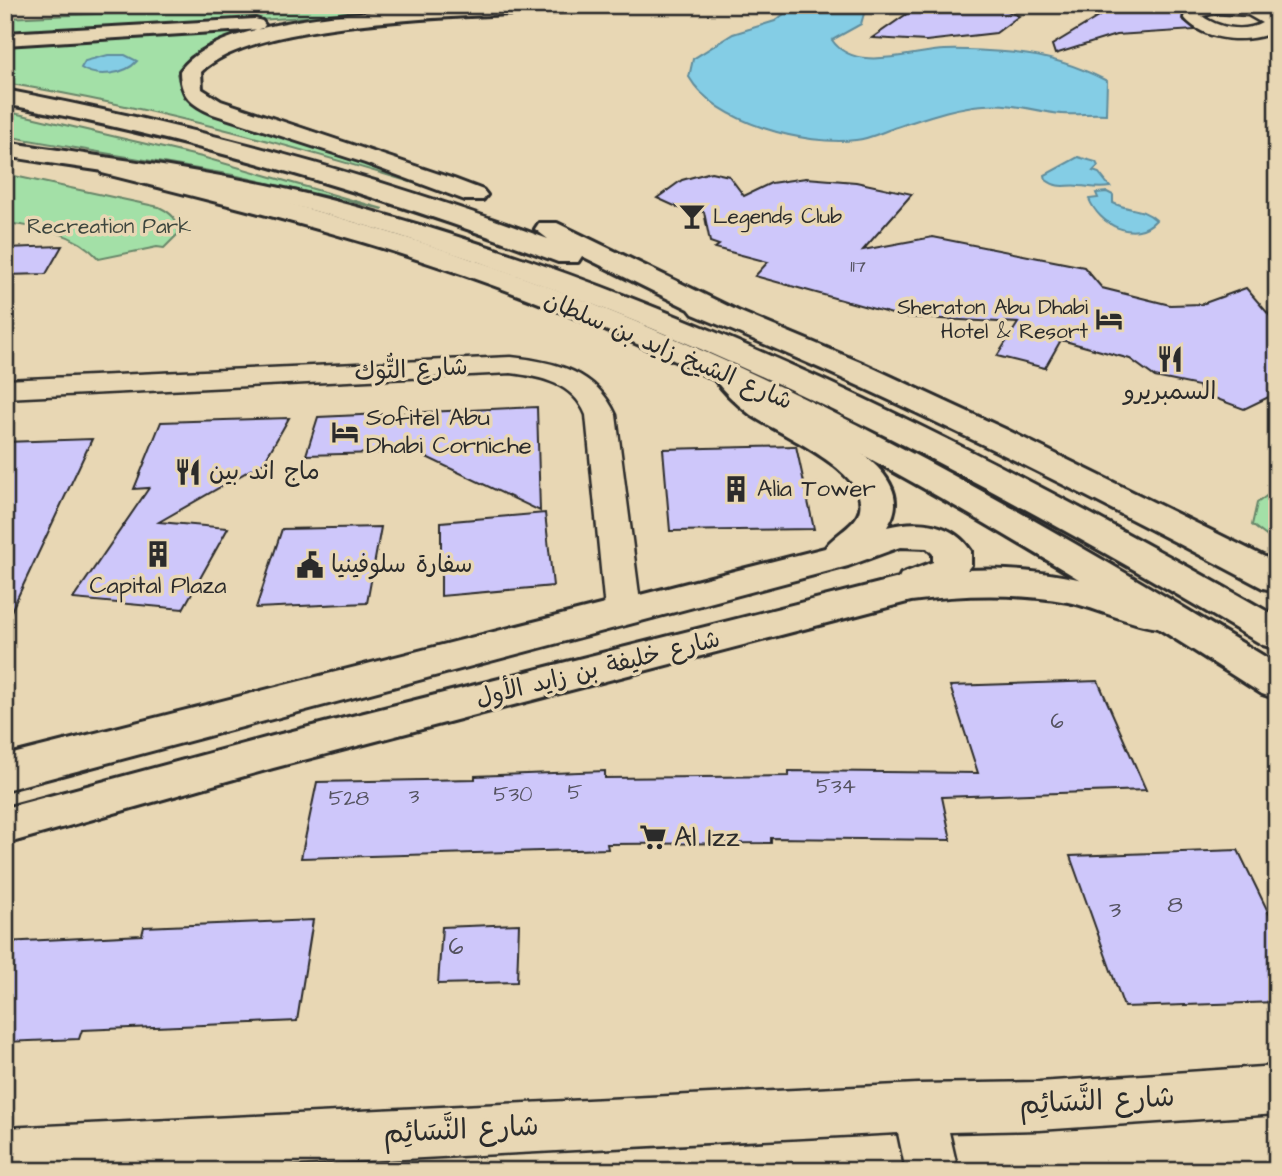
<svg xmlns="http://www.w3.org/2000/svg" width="1282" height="1176" font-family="'Architects Daughter','Playpen Sans Arabic',sans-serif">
<rect width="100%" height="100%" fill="#e8d7b4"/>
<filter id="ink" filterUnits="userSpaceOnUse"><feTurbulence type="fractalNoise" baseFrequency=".0143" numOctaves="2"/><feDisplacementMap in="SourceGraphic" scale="14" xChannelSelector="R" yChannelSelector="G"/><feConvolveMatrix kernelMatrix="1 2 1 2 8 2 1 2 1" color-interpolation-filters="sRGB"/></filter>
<g filter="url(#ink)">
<path fill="#a3e0a7" stroke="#678669" stroke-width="2" d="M299,5H494L5,36V18Z
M293,27C250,37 208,40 177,74L184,97L200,108L336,150L458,197C309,150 159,108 5,83V46Z
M5,111L202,157L383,209L233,175L5,136Z
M5,174L159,207C171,213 179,219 178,234L164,248L157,247L99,259C75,232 40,227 5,223Z
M1277,488V544L1252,525L1257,503Z"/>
<path fill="#84cde5" stroke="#608c9b" stroke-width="2" d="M785,5H862L865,10L861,24L832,40C855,74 912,51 945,50C968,49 991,51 1015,53C1047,56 1078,66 1107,81L1106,114C1088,113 1069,116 1053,113C1029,109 1009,103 984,105C954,107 925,118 897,127C884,131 870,139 856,140C806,146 715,123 689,77L693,59L733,34L775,21L785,13Z
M108,55H125L137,61C125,75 96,78 81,68L85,61Z
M1078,157L1096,162L1098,166L1093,171L1099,173L1110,187C1098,189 1091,187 1080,186C1065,184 1060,190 1046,180L1045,175Z
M1107,192L1113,195V203C1129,211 1142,207 1156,220C1134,244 1099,224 1089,199L1098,198L1096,193Z"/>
<path fill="#cec7fa" stroke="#2b2b2b" stroke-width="2" d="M963,5H994L1019,16L996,33L926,41L872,38L911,11Z
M1113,8L1184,12L1182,19L1196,30L1116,35L1055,54L1052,45Z
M711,172L729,176L744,196L771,183L806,178L856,182L912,194L863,250L933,237L1084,267L1102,288L1170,305L1202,304L1246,288L1277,324V393L1244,409L1201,393L1199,386L1155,377L1130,359L1061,340L1045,368L997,356L1018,323L903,317L755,276L768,262L715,248L719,245L710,242L704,212L679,208L657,198L682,180Z
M62,246L46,274L5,275V248Z
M537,407L540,511L416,452L306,455L318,417Z
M289,418L264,462L159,522L228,528L183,609L73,599L149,488L134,489L161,422Z
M92,439L5,624V442Z
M796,446L814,529L670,531L663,449Z
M545,513L553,586L441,596V522Z
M381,527L367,603L256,608L282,529Z
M1098,681L1146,790L942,797L951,840L771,838V843L607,844L608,849L301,858L317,782L475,779V776L605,771V778L789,776V771L978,773L950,686Z
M1238,850L1277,930V1002L1124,1007L1070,856Z
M313,920L297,1021L82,1030L79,1039L5,1042V942L142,935L144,927Z
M519,924L517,982L438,984L442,927Z"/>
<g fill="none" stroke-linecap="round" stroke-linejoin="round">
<defs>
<path id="street" d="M1199,5H1251L1274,15L1277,30C1251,45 1203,42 1184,17L1188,9ZM1216,13L1248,15L1262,23C1244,33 1218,28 1202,16Z
M511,357C556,362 596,371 616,415L641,610L636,618L623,622L610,618L605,610L586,415C573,383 542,377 511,373L5,398V380Z
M1277,1066V1114L1039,1130L949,1132L958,1171H906L898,1133L175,1171H5V1128L918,1084L1039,1082Z"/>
<path id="secondary" d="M725,363C745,368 758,390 775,402C812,426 926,469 887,527C918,519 952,522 971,551V565L967,570C1040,566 1111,583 1178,609L1184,618L1178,627C1151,635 1100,608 1068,602C1016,593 964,594 911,601L273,768L5,844V808L273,736L899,578L901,574L933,562V554L927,548L900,547L848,566L5,790V756L825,548C834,534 857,526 860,509C868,470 777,433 751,415C735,403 720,388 709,372L714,365Z"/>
<path id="primary" d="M111,161C274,196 435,241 590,303C831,399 1056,529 1277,664V699L1262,694C1017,537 766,386 492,285C364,238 234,206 102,173L99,168L102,163Z"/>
<path id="highway" d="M482,5H587L578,11C496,16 255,16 201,72L202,89L221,101L454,179L483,190L487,195L483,200H465L365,163L213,114C191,105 180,95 180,71C221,11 413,10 482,5Z
M255,19L262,21L265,25L262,29L5,45V33Z
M5,90C190,125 371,174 548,239L535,229L539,223H557L738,311L860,362L1005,429L1277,563V591L1263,588C1076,489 889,394 693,314L689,309L582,256L578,262H558C378,194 195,140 5,104Z
M5,142C114,159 223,172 330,200C666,287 977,446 1277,617V649L1263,645C963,466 653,304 315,211C214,184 108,173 5,156Z"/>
</defs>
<use href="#street" stroke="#2b2b2b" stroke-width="5"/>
<use href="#secondary" stroke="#2b2b2b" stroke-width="6"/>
<use href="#primary" stroke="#2b2b2b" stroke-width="6"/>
<use href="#highway" stroke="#2b2b2b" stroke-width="6"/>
<use href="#street" fill="#e8d7b4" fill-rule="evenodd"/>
<use href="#secondary" fill="#e8d7b4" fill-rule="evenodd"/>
<use href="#primary" fill="#e8d7b4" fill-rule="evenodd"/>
<use href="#highway" fill="#e8d7b4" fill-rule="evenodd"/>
</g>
</g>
<defs>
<symbol id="bar-bare" viewBox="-9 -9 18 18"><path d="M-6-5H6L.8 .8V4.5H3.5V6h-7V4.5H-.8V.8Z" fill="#2b2b2b" stroke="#e8d7b4" stroke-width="2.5" paint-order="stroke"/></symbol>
<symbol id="hotel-bare" viewBox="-9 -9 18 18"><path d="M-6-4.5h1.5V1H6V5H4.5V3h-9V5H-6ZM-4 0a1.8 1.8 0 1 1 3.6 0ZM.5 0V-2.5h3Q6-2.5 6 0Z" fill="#2b2b2b" stroke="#e8d7b4" stroke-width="2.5" paint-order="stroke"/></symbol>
<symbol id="restaurant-bare" viewBox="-9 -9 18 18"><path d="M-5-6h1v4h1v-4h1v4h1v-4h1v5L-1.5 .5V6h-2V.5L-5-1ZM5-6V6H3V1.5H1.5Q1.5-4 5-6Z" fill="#2b2b2b" stroke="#e8d7b4" stroke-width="2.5" paint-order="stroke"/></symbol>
<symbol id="building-bare" viewBox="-9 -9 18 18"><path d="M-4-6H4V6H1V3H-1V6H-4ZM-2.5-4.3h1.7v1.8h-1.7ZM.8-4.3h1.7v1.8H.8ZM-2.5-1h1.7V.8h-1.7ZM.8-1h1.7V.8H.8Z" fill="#2b2b2b" stroke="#e8d7b4" stroke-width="2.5" paint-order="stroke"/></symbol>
<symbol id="civic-bare" viewBox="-9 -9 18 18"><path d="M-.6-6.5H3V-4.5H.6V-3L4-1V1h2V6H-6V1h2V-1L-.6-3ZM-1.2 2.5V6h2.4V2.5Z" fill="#2b2b2b" stroke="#e8d7b4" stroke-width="2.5" paint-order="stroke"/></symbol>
<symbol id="supermarket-bare" viewBox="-9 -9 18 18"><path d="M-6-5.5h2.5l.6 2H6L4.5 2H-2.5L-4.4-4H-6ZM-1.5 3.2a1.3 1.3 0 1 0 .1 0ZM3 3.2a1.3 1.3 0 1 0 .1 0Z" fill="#2b2b2b" stroke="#e8d7b4" stroke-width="2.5" paint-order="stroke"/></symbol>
</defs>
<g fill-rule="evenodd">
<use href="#bar-bare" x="673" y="197" width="38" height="38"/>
<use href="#hotel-bare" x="1090" y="300" width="38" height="38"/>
<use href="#restaurant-bare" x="1151" y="340" width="38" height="38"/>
<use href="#hotel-bare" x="326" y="413" width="38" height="38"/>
<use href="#restaurant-bare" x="169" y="453" width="38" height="38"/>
<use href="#building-bare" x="717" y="470" width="38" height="38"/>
<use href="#building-bare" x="139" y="535" width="38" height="38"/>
<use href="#civic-bare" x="291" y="546" width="38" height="38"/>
<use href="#supermarket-bare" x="634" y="818" width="38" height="38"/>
</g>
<g text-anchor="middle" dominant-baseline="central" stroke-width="7" stroke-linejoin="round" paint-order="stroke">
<g font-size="18" fill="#54525f">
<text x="858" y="266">117</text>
</g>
<g font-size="21" fill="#2b2b2b" stroke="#e8d7b4" text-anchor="start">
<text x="713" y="216">Legends Club</text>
<text x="1088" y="307" text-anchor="end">Sheraton Abu Dhabi<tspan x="1088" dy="24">Hotel &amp; Resort</tspan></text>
</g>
<g font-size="21" fill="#3d463e" stroke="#e8d7b4">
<text x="109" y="226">Recreation Park</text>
</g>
<g font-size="21" fill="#54525f">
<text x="1057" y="721">6</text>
<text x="836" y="786">534</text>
<text x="575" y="792">5</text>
<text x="513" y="794">530</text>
<text x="414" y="796">3</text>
<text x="349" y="798">528</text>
</g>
<g font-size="24" fill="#2b2b2b" stroke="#e8d7b4">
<text transform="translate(668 351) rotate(23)">شارع الشيخ زايد بن سلطان</text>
<text transform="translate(411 370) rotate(-3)">شارع التُّوك</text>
<text transform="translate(598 669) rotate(-14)">شارع خليفة بن زايد الأول</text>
</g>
<g font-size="24" fill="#2b2b2b" stroke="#e8d7b4" text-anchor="start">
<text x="1170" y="392" text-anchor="middle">السمبريرو</text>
<text x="366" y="418">Sofitel Abu<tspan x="366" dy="28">Dhabi Corniche</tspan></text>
<text x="209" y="472">ماج اند بين</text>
<text x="757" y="489">Alia Tower</text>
<text x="331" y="565">سفارة سلوفينيا</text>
<text x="158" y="586" text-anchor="middle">Capital Plaza</text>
</g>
<g font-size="24" fill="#54525f">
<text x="1175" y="905">8</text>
<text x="1115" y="910">3</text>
<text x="456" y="947">6</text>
</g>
<g font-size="28" fill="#2b2b2b" stroke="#e8d7b4" text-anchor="start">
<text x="674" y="837">Al Izz</text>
</g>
<g font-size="28" fill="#2b2b2b" stroke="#e8d7b4">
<text transform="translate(1097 1101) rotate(-3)">شارع النَّسَائِم</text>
<text transform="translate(461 1130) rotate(-3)">شارع النَّسَائِم</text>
</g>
</g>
<rect width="1282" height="1176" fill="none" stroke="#e8d7b4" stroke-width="28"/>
<rect x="14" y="14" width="1254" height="1148" fill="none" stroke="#2b2b2b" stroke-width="2.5" filter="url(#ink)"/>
</svg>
